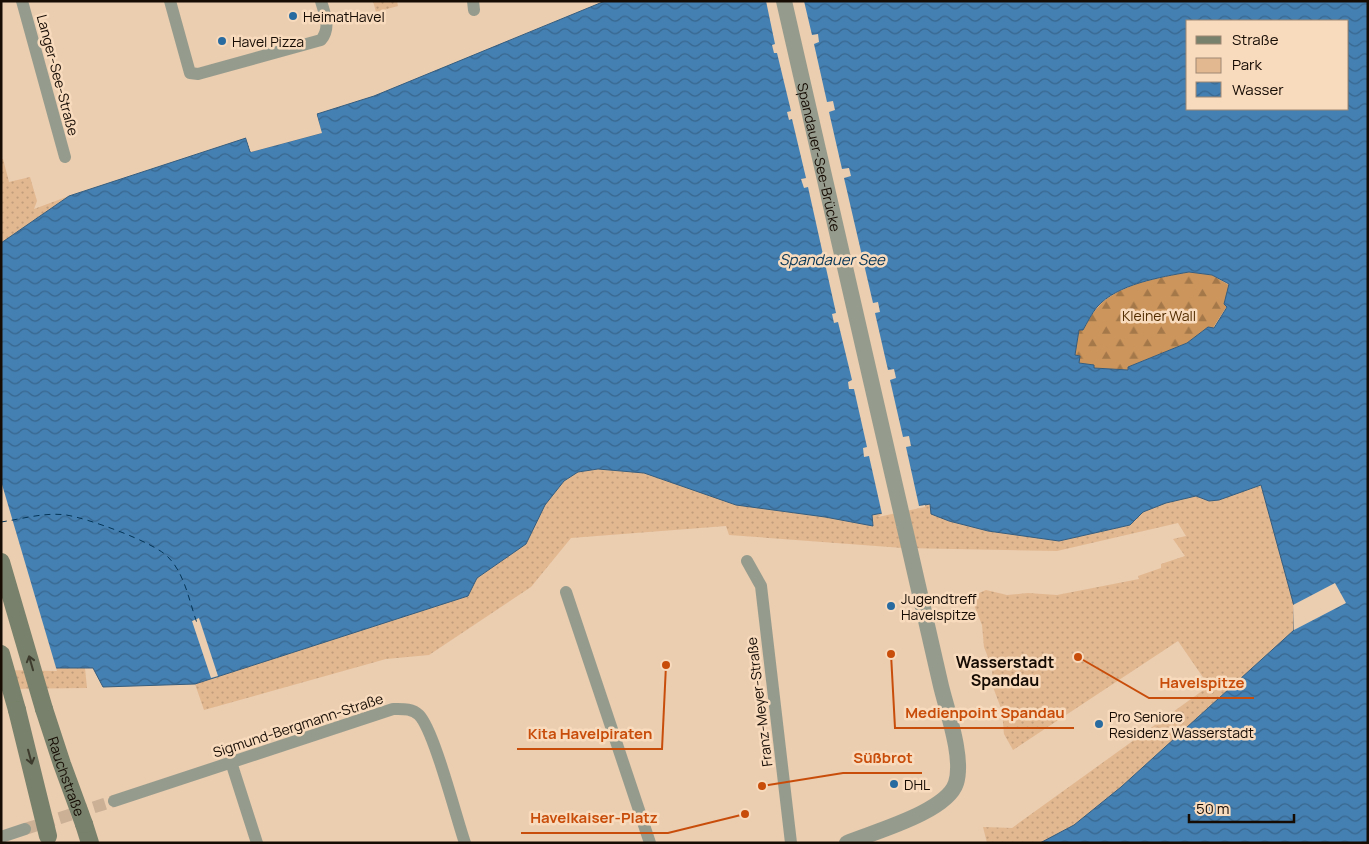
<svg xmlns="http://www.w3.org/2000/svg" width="1369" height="844" font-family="Manrope,sans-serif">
<defs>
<pattern id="green-dots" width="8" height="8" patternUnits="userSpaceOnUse" patternTransform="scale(1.25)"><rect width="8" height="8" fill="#e2b890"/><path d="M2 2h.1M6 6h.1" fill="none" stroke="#c19d7b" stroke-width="1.8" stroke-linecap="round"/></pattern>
<pattern id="forest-firs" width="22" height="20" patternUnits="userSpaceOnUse" patternTransform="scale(1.25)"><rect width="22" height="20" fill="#cc955c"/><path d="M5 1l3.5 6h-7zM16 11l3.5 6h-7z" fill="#a5784a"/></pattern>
<pattern id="water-waves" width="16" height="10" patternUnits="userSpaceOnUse" patternTransform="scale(1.25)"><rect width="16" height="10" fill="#4480b2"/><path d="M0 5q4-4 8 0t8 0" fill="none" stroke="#38678f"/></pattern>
</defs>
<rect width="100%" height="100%" fill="#ebcdb0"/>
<path fill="url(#green-dots)" d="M373,1H397L398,6L376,12Z
M1,159H3L9,182L30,177L37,201L34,209L69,196L1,243Z
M598,469L644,473L736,505L825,517L873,526L872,515L930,504L933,514L949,521L988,531L1059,541L1130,525L1143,512L1166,503L1196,496L1209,501L1219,500L1261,485L1294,606V630L1121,787L1074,825L1040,843H987L983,827L1012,828L1209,686L1178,641L1013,750L1004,734L1002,711L993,687L992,668L984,647L982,625L974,605L977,594L986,590L1007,595L1028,593L1057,595L1139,579L1138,576L1161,568V564L1185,556L1173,539L1186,536L1178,523L1057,551L903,548L729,535L726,526L571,538L531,587L429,655L386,659L204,710L195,684L468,596L477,578L526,544L545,505L564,481L578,472Z
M1,668H85L87,688L1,689Z"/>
<path fill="url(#forest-firs)" d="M1189,272L1212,275L1229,285L1224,304L1227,306L1213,328L1208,327L1187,343L1128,367V370L1094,368L1093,365L1079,363L1075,355L1079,330H1083C1087,323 1092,313 1098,307C1118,284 1161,277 1189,272Z"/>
<path fill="url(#water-waves)" stroke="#365d7e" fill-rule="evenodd" d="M605,1H1368V843H1040L1074,825L1121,787L1294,630V606L1261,485L1219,500L1209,501L1196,496L1166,503L1143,512L1130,525L1059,541L988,531L949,521L931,514L930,504L872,515L873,526L825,517L736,505L644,473L598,469L578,472L564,481L545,505L526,544L477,578L468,596L195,684L103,687L93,668H1V243L69,196L246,138L250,152L321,133L317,114L374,96ZM1188,21H1348V109H1188ZM1189,272L1212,275L1229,284L1224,304L1227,307L1214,328L1208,327L1187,343L1128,367V370L1094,368V365L1079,363L1080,356L1075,355L1079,330H1083C1087,323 1092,313 1097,307C1117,284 1161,277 1189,272Z"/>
<path fill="#ebcdb0" d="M766,1H804L812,35L818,34L819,42L814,44L827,102L833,101L835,110L829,112L842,169L849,168L851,176L844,178L873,303L878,302L880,312L875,313L888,370L894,369L896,378L890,380L903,437L909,436L911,446L906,447L919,506L925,505V507L878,517L882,514L869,456L864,457L863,448L867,447L854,389H849L848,382L852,380L838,322L834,323L832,314L836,313L808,187L804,188L801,179L806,178L792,119L789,120L787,112L791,111L777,53H774L772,45L775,44Z
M316,112L322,133L251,152L245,135L248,136L252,149L319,131L314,114Z
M1,481L57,671L1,670Z
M1335,583L1346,603L1294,630L1293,605Z
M199,618L218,676L211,678L192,621Z"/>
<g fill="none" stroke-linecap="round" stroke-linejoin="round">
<path stroke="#033456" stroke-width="1" stroke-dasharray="6 5" stroke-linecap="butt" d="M1,522C22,519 45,512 66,515C87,518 154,542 168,557C185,574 189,601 197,623"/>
<path stroke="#cbb096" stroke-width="12" stroke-dasharray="12 6" stroke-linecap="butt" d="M25,829L114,801"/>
<path stroke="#969c8d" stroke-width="12" d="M22,1L65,157
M170,1L190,73L198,74L321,40C331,28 325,15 321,1
M473,1L474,10
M747,561L761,586L791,843
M566,592L650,843
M231,762L257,843
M114,801L393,709C402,709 412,708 419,715C434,730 456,817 465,843
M1,837L25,829"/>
<path stroke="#969c8d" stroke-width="16" id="s1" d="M784,1L941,686C947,711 964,758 956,783C947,812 873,832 847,843"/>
<path stroke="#78816b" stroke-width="18" d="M1,562L44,709
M1,654L17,710
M84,824L90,843"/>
<g stroke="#78816b" stroke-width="18">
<path id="s2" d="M44,709L62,764L84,824"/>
<path d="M17,710L48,836"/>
</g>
</g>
<defs><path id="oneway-shaft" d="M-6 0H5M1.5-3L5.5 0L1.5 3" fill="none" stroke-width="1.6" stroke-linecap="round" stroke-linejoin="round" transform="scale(1.25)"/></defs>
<g stroke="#3d3b2d">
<use href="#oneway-shaft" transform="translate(31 663) rotate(-106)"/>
<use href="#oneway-shaft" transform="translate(30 757) rotate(75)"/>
</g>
<g fill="#276ba1" stroke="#f8dabd" stroke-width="2">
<circle cx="293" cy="16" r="5"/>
<circle cx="222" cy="41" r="5"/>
<circle cx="891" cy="606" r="5"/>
<circle cx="1099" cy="724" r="5"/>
<circle cx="894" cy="784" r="5"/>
</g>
<g text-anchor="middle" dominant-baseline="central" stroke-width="5" stroke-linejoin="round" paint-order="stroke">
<g font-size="14" fill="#160c04" stroke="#f8dabd" text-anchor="start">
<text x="303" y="16">HeimatHavel</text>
<text x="232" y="41">Havel Pizza</text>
<text x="901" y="598">Jugendtreff<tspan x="901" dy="16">Havelspitze</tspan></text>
<text x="1109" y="716">Pro Seniore<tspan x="1109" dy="16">Residenz Wasserstadt</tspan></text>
<text x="904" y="784">DHL</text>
</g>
<g font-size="14" fill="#160c04" stroke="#f8dabd">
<text transform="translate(58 75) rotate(75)">Langer-See-Straße</text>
<text stroke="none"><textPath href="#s1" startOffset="160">Spandauer-See-Brücke</textPath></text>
<text transform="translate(759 702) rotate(-97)">Franz-Meyer-Straße</text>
<text transform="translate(298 725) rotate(-18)">Sigmund-Bergmann-Straße</text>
<text stroke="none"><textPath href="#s2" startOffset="71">Rauchstraße</textPath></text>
</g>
<g font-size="14" fill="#522d00" stroke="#f8dabd">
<text x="1159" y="315">Kleiner Wall</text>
</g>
<g font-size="15" font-style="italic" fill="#033456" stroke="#f8dabd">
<text x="832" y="259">Spandauer See</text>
</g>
<g font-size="16" font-weight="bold" fill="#160c04" stroke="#f8dabd">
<text x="1005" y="662">Wasserstadt<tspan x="1005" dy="18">Spandau</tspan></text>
</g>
</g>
<path fill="none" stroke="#c84d0b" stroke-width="2" d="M1078 657L1149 698H1254M891 654L895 728H1074M666 665L662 749H517M762 786L843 773H922M745 814L668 833H521"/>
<g fill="#c84d0b" stroke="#f8dabd" stroke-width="2">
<circle cx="1078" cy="657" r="5"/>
<circle cx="891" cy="654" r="5"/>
<circle cx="666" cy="665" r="5"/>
<circle cx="762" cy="786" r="5"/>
<circle cx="745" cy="814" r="5"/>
</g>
<g font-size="15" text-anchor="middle" font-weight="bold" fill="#c84d0b" stroke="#f8dabd" stroke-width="5" stroke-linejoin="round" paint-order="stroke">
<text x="1202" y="688">Havelspitze</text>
<text x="985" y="718">Medienpoint Spandau</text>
<text x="590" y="739">Kita Havelpiraten</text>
<text x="883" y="763">Süßbrot</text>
<text x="594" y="823">Havelkaiser-Platz</text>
</g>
<rect width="1369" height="844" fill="none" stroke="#160c04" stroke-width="5"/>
<rect x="1186" y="20" width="162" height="90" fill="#f8dabd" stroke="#9e8873"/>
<rect x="1196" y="36" width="25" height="8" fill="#78816b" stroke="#9e8873"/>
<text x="1232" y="45" font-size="15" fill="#160c04">Straße</text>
<rect x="1196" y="58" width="25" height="15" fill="#e2b890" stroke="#9e8873"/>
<text x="1232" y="70" font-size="15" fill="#160c04">Park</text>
<rect x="1196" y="82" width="25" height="15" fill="url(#water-waves)" stroke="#9e8873"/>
<text x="1232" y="95" font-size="15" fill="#160c04">Wasser</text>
<path d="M1189 814v8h105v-8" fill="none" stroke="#160c04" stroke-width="2.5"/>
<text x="1196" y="814" font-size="15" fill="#160c04" stroke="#f8dabd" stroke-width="4" paint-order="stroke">50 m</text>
</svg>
